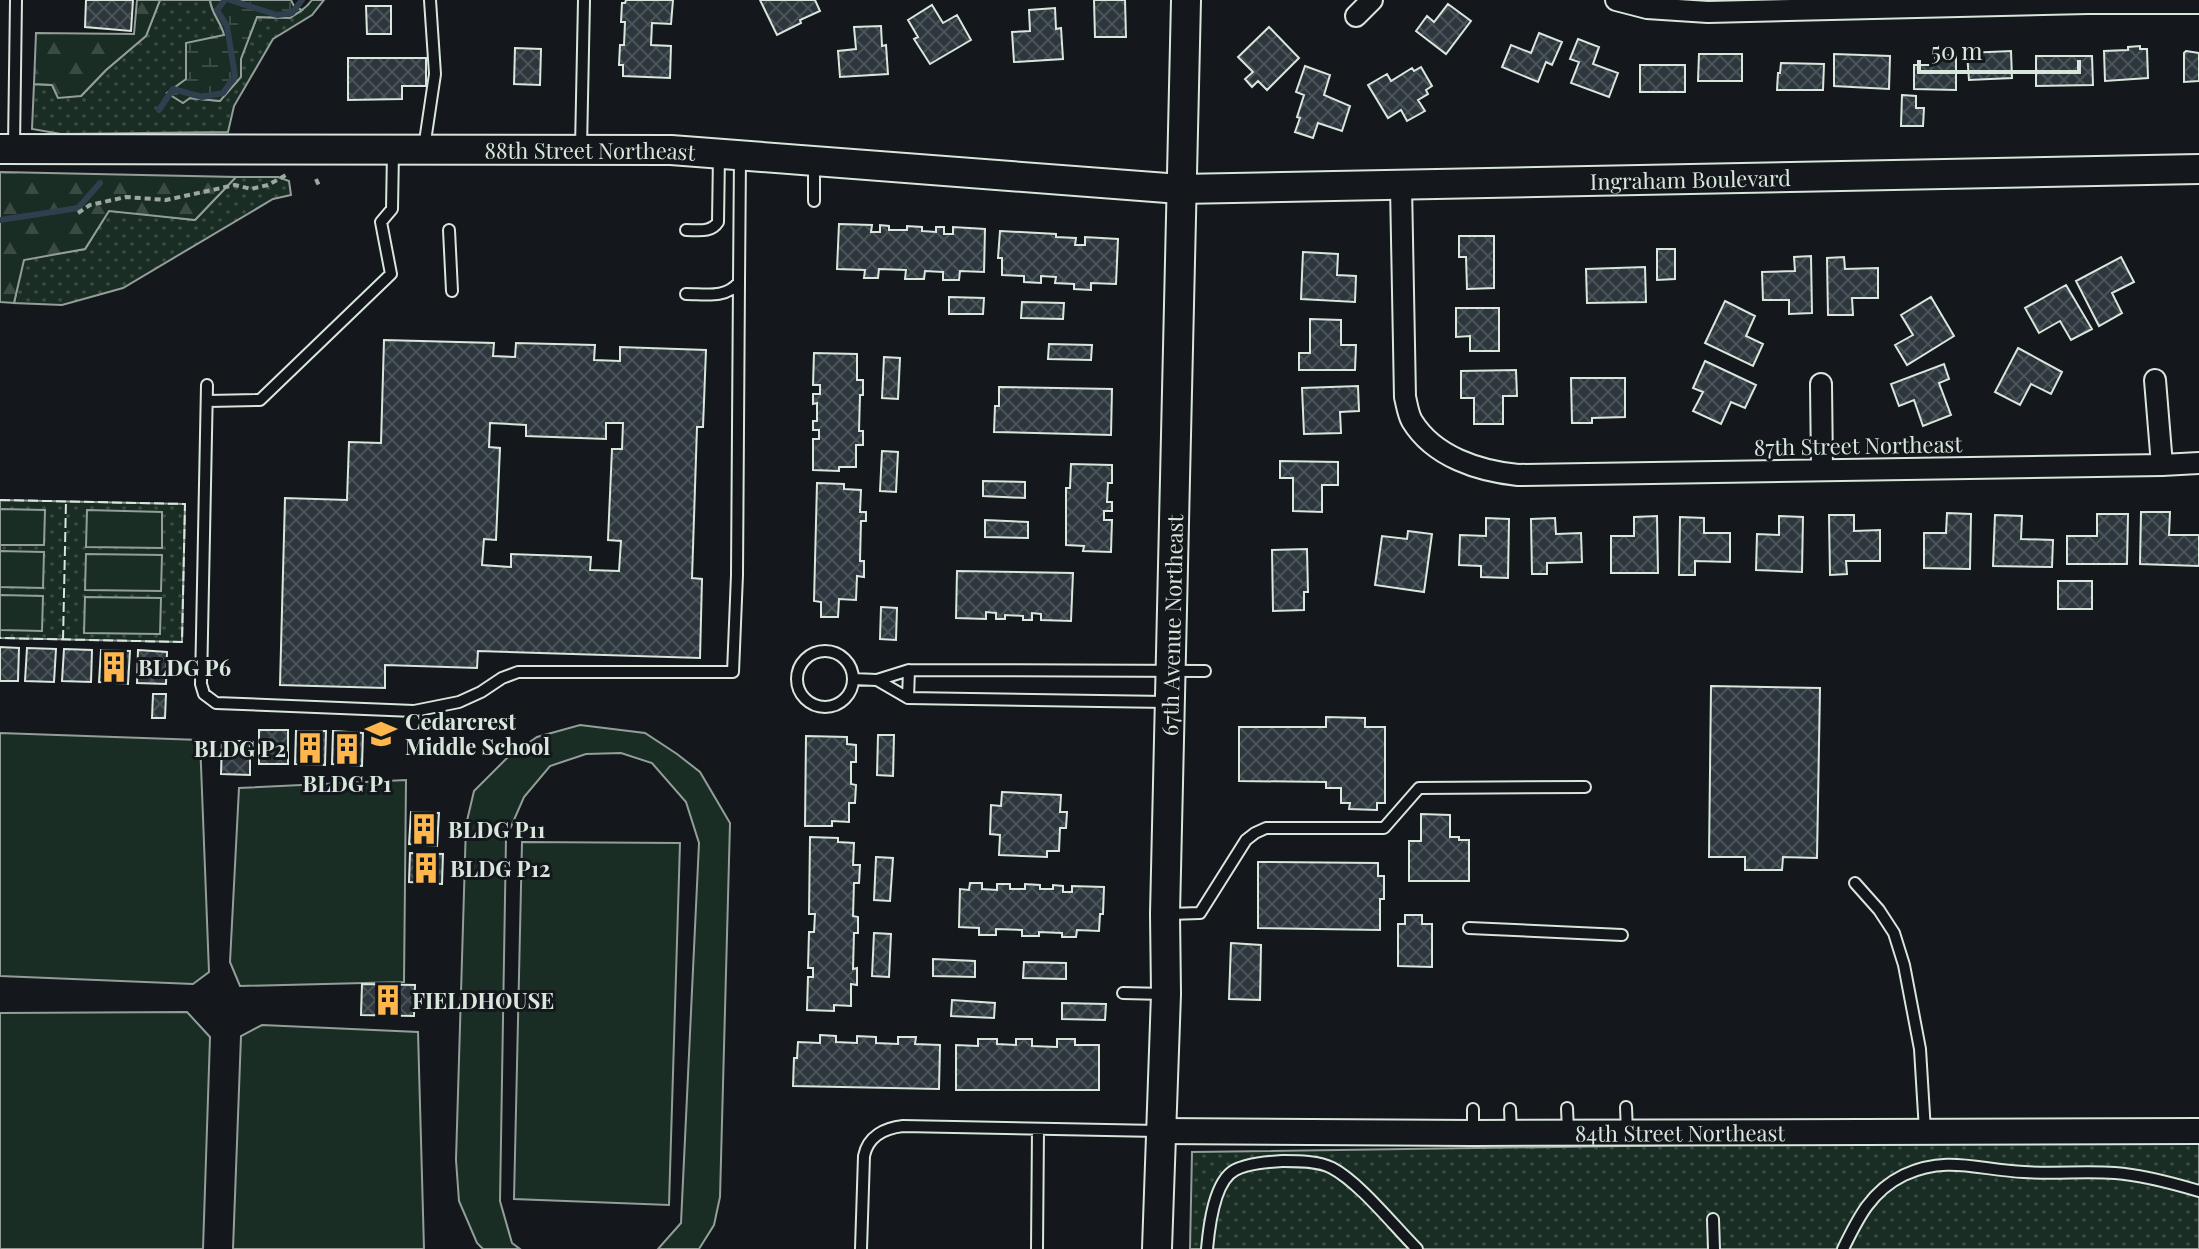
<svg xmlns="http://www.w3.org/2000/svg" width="2199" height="1249" font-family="'Playfair Display',serif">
<defs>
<pattern id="grass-dots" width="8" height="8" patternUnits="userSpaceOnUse" patternTransform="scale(2)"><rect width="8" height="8" fill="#1a2d24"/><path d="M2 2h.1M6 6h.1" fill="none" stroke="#3b4b43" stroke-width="1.8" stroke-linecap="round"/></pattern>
<pattern id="forest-firs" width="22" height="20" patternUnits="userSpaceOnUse" patternTransform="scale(2)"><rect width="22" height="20" fill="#1a2d24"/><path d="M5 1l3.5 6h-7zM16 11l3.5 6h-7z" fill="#3b4b43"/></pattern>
<pattern id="wetland-marsh" width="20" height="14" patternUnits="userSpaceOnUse" patternTransform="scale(2)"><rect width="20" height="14" fill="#1a2d24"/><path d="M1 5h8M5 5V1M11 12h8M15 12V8" fill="none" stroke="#3b4b43"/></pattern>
<pattern id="building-cross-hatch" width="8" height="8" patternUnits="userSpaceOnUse" patternTransform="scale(2)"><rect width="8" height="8" fill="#2c363c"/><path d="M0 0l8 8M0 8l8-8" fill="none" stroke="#4a5358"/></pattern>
</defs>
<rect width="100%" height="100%" fill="#14181c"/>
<path fill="url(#grass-dots)" stroke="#939e99" stroke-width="2" d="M160,0H210C212,15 221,22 225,36L186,44L189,98L220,101L240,59L257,17C281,18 296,21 312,0H324L312,15L273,39L234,106L228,132L61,134L32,129L34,84L52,85L81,96L106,70L146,36Z
M236,177H278L289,181L291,195L273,199L123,288L62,305L14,303L23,259L85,249L109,210L195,220Z
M0,500L185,504L182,642L0,638Z
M2199,1138V1249H1190L1192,1152Z"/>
<path fill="url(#forest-firs)" stroke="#939e99" stroke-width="2" d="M137,0H160L146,36L106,70L81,96L58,98L52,85L34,84L36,33L134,34Z
M0,172L236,177L195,220L109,211L85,249L24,260L14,303L0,302Z"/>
<path fill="url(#wetland-marsh)" stroke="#939e99" stroke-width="2" d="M210,0H291L294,6L302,10L290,18L257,17L241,59V77L220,101L190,98L183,103L167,93L186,79V43L224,35C221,21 212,15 210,0Z"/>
<path fill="#1a2d24" stroke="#939e99" stroke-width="2" d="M0,509L45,510L44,545H0Z
M87,510L162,512V548L86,547Z
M0,551L44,552L43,588L0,587Z
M86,554L162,555L161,591L85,590Z
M0,595L43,596L42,631L0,630Z
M85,597L161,598L160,634L84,633Z
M580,725L645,733L677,754L700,772L730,823L720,1197L714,1225L699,1249H658L681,1223L699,843L686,802L652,763L621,753L586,754L550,766L524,797L506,838L500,1201L512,1243L520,1249H483L477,1243L459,1201L456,1160L466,825L474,791L508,757L537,737Z
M0,733L200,740L209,972L193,984L0,976Z
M406,780L404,982L240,986L230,962L239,788Z
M522,842L680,843L669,1205L514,1199Z
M187,1012L210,1037L203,1249H0V1013Z
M262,1025L418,1032L424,1249H233L241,1036Z"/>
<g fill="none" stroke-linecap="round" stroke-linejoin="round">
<path stroke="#2f3f4d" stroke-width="6" d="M230,0L277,15L292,13L302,0
M159,110L173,89L202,97L223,93L235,76L227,26L217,10L225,0
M0,220L78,208L100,183"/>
</g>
<path fill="url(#building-cross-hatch)" stroke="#d8e6dc" stroke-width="2" fill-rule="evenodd" d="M86,0H133L131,31L85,27Z
M626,0H673L671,24L652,23L651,45L671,46L670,78L623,76V65H619L620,45H624L625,22H621L622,3H625Z
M760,0H815L820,11L800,20L801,23L777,35Z
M1094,0H1125L1126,37H1095Z
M1448,4L1471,21L1446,54L1416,31L1427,16L1434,22Z
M932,5L943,23L957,15L971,40L930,64L914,39L918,37L908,20Z
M366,6H391V34H367Z
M1055,8L1056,29L1061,28L1063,59L1014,62L1012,32L1030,31L1029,10Z
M881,26L882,46L886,45L888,74L840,77L838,51L856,49L854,27Z
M1269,27L1299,58L1267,90L1258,81L1252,87L1245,79L1253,72L1238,57Z
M1539,33L1562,42L1552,65L1546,62L1538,82L1502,67L1511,45L1531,53Z
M1578,39L1599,47L1593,64L1618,73L1609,97L1571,83L1579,62L1570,59Z
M2140,46V49H2147L2148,78L2105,81L2104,51L2128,50V47Z
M515,48L541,49L540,85L514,84Z
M2011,51L2012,78L1969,80L1967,53Z
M2186,51L2199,53V81L2184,82V53Z
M1699,54H1742V81H1698Z
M1834,54L1890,56L1889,89L1834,86Z
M1935,55H1956V90L1914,89V65H1935Z
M2036,56H2092L2093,85L2036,86Z
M348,58H426V86H402V99L348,100Z
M1781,63L1824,64L1823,90H1777L1778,73H1780Z
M1640,65H1685V92H1640Z
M1305,66L1330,75L1324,95L1350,106L1342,131L1318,123L1313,138L1295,132L1300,118L1297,117L1304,95L1296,92Z
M1421,67L1432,86L1426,90L1428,94L1418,100L1425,111L1407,121L1401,110L1388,118L1368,85L1387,74L1391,81L1412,68L1414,71Z
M1902,95L1916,96V108H1924L1923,126H1901Z
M839,224L872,225L871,232H880V225L889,226V230H907V226L922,227V231L936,232V227H944V234H953V227L985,229L984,272L960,271L959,280H943V272L925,271L924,279H905L906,270L879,269L878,278H864L865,270L837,269Z
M1000,231L1056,234V237L1076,238L1075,245H1085V237L1118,239L1116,284L1091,283V290L1074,289V284L1055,283L1056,277L1041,276V283L1024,282V276L1002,275V258H998Z
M1459,236H1494V288L1467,289L1466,257H1459Z
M1657,249H1675V279L1657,280Z
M1303,252L1338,254L1337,275L1356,276L1355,302L1301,299Z
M1811,256L1812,313L1789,314V300H1763L1762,272L1795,271L1794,257Z
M1844,257L1845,269L1878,268V298H1852L1853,315H1828L1827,258Z
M2121,257L2134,282L2112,293L2122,313L2099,326L2076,281Z
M1645,267L1646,302L1587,303L1586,269Z
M2066,285L2092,329L2071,340L2060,321L2039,333L2025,308Z
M949,297L984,298L983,314H949Z
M1931,297L1954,336L1907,365L1895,345L1913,335L1901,315Z
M1725,301L1755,316L1746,336L1763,344L1753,366L1705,343Z
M1022,302L1064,303L1063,319L1021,318Z
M1456,308H1499V351H1470V336L1456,337Z
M1310,319L1341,320V345H1356L1355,370H1299V353H1310Z
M384,340L494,343L493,356L515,357L516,343L595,345L594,360L620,361V347L706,350L703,427H697L692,578L702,579L700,658L478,651L477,668L385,665V688L280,685L285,498L347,500L349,442L381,443ZM490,423L526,425V436L606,439V423H623L622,449H612L608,540L621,541L619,571L590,570L591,557L511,554V567L482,565L484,539L496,540L500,448L489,447Z
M1049,344L1092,345L1091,360L1048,359Z
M2018,348L2062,372L2051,394L2031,384L2020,405L1995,392Z
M814,353L857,354V380H863V395H860L859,431H863V445H856V467H839V471L813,470V439H819V430H813V421H817V403L813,404V394H820V385H813Z
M884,357L900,358L898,399L882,398Z
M1705,361L1756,385L1745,408L1731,402L1721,424L1693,411L1703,392L1693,388Z
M1944,364L1949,379L1939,383L1951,415L1923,426L1914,400L1899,406L1891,384Z
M1516,370L1517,396H1503V424H1474V398H1461V371Z
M1571,378H1625V417L1592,418V423H1572Z
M1358,386L1359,411L1340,412L1341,433L1304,434L1302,388Z
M999,387L1112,389L1111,435L994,432L995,406H999Z
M882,451L898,452L896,492L880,491Z
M1280,461L1338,462V485H1322V512L1293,511V478H1280Z
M1071,464L1112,465V483H1108L1107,502H1112V511H1104V520H1112L1111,552L1083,551L1084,546L1066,545V488H1070Z
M983,481L1025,482V498L983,496Z
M817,483L844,484V489L861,490L860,512H866V521H861L860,561H864V577L857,576L856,600L839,599L838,617H821V602L814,601Z
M2141,512H2170L2169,535H2199V566L2140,564Z
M1947,513L1971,514L1970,569L1924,568V533H1946Z
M2097,514H2128L2127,564H2067V536H2097Z
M1829,515H1854V531L1880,530V561H1846L1847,574L1830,575Z
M1995,515L2022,516L2021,539L2053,540L2052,567L1993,566Z
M1657,516L1658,573H1611V536H1634V517Z
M1779,516L1803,517L1802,572L1756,570L1757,534L1779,535Z
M1680,517L1704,518V533H1730V562L1695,561V575H1679Z
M1486,518L1509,519L1508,578L1481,577V566L1459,565L1460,535L1486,536Z
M1555,518L1556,534L1581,533L1582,562L1547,563V574H1532L1531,519Z
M985,520L1028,522V538L985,537Z
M1408,531L1432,534L1424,592L1375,585L1382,536L1407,539Z
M1307,549L1308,592H1304V610L1273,611L1272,550Z
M957,571L1073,573L1071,621L1041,620V614L1032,613V620H1023V616L1005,615V619H996V613L986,612V619L956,618Z
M2058,581H2092V609H2058Z
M881,607L897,608L896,640L880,639Z
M0,647L19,648L18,681H0Z
M27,648L56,649L54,682L25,681Z
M64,649L92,650L91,682L62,681Z
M101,650L130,651L128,684L99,682Z
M138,650L167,652L166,684L137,683Z
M1711,686L1820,688L1817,858L1783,857L1782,870H1745V857H1709Z
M153,694H166L165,718H152Z
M1326,717L1365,718V727H1385V803H1377V810L1349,809L1350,803H1341V788H1326V782L1239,781V727H1326Z
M259,730H288V764H259Z
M296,731H326L325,765L295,764Z
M333,731L363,733L362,766L332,764Z
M878,735H894L893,776L877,775Z
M806,736L847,737V744L856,745V762H851V784L856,785L855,803H849V822L832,821V826H805Z
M222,741H250V775L221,774Z
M1002,792L1061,795L1060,812H1067L1066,828H1060L1059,851H1047V857L999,855L1000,835L990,834L991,805L1001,806Z
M411,812L439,813L437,846L409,844Z
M1421,814L1450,815V837H1459V840H1469V881H1409V841H1421Z
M810,837L838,838V842L854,843L853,865H860L859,883H854L853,916L858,917V933H854L853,969L857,968V985L851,984V1006L834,1005V1011L807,1010L808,977H813V968H808L809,932H814L815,914H809Z
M410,853L443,854L442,884L409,882Z
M876,857L893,858L890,901L874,900Z
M1258,862L1378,863V876H1384V899H1380V930L1258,928Z
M970,883H982V889L997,890V884H1010V889H1025V884L1040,885V889H1053V885L1063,886V892H1072V886L1104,887L1103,914H1100L1099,931L1077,930L1076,937H1062V933L1039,932V936H1022V930L996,929V935H979V928L959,927L960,889L969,890Z
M1405,915H1422V924H1432V967L1398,966V924H1405Z
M874,933L891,934L889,977L872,976Z
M1231,943L1261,945L1260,1000L1229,999Z
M933,959L975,961V977L933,976Z
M1024,962L1066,963V979L1023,978Z
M362,984L415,985L414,1016L361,1015Z
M952,1000L995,1003L994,1018L951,1016Z
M1062,1003L1106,1004L1105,1020L1062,1019Z
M820,1035L836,1036V1042L857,1043V1036L876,1037V1043L898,1044V1037H916L915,1044L940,1045L939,1089L793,1086L794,1058H797L798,1042L820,1043Z
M978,1039H997V1044L1016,1045V1039H1032V1046L1057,1047V1039H1075V1045H1099V1090H956V1045L978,1046Z"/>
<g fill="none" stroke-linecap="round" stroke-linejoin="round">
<defs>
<path id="service" d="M14,146L16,0
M424,148L435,74L430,0
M581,148L584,0
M814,201V162
M449,230L452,291
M686,230C698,230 711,233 718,222L719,155
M686,294C705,294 726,299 739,282L740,157
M207,385L201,684L204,694L216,703L414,711L459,702L481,692L502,678L518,672H733L737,575L739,282
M208,401L260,400L391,274L381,222L392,209L393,152
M797 679a28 28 0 1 1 56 0a28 28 0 1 1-56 0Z
M853,679L877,680L909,670L1205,671
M877,680L908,698L1167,702
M908,698L909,670
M1855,883L1879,910L1894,933L1904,965L1920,1049L1925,1131
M1169,914L1200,913L1246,840L1255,833L1266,828H1384L1419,788L1585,787
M1469,928L1622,935
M1123,993L1165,994
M1626,1107L1627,1132
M1567,1108L1568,1131
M1473,1109V1133
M1510,1109L1511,1133
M1713,1219L1714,1249
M861,1249L864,1156C868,1136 885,1128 903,1126L1158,1131
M1037,1249L1038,1129
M1207,1249C1209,1227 1214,1181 1235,1170C1249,1163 1268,1162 1284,1161C1298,1161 1319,1161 1332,1168C1359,1182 1394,1226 1417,1249
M1843,1249C1858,1218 1871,1191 1904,1175C1947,1155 1979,1170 2024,1172C2054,1174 2085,1171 2115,1173C2143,1175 2172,1183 2199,1191"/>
<path id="minor" d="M1616,0L1647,8L1708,12L2088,3H2199
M1356,16L1372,0
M1401,186L1405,397C1407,405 1408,414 1412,421C1434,457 1479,471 1518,475L2162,465L2199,463
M2155,380L2162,465
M1821,384L1822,469"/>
<g id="tertiary">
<path id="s1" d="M1160,1131L1473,1133L2199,1131"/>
</g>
<g id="secondary">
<path id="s2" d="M0,149L671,150L1180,189L2199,169"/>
<path id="s3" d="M1157,1249L1166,994L1165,914L1186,0"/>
</g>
</defs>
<use href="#service" stroke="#d8e6dc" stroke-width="14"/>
<use href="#minor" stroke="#d8e6dc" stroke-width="24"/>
<use href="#tertiary" stroke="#d8e6dc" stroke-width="28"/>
<use href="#secondary" stroke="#d8e6dc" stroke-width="32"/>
<path stroke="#9da8a2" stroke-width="4" stroke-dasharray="6 4" stroke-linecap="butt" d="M316,179L320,188
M78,213L90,205L126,197L166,200L235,185L251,189L268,185L286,175"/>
<use href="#service" stroke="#14181c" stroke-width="10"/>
<use href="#minor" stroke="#14181c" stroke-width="20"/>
<use href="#tertiary" stroke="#14181c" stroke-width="24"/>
<use href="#secondary" stroke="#14181c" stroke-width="28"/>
<path stroke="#d8e6dc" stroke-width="2" stroke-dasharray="10 4" stroke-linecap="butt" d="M0,500L185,504L182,642L0,638
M63,640L66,501"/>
</g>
<defs>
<symbol id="building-bare" viewBox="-9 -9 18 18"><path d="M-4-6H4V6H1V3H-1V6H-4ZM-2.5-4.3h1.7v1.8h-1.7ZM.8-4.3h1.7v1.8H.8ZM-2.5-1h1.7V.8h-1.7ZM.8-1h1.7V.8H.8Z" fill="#ffb74d" stroke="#14181c" stroke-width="2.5" paint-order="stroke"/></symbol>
<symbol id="school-bare" viewBox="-9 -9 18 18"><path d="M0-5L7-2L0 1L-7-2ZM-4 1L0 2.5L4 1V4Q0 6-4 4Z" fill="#ffb74d" stroke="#14181c" stroke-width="2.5" paint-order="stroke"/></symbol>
</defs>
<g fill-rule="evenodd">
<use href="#building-bare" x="92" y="645" width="44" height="44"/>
<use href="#school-bare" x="359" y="712" width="44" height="44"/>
<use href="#building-bare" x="288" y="726" width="44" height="44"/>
<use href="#building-bare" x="325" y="727" width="44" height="44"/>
<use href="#building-bare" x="402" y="807" width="44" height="44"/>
<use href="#building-bare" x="404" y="846" width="44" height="44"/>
<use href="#building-bare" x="366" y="978" width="44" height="44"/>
</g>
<g text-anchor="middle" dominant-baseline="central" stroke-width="6" stroke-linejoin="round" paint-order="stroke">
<g font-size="22" fill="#d8e6dc" stroke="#14181c">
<text stroke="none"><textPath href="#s2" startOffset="590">88th Street Northeast</textPath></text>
<text stroke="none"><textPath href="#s2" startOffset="1692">Ingraham Boulevard</textPath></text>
<text transform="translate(1858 445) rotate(-1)">87th Street Northeast</text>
<text stroke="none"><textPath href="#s3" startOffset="624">67th Avenue Northeast</textPath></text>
<text stroke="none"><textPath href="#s1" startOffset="520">84th Street Northeast</textPath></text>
</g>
<g font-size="22" font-weight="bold" fill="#d8e6dc" stroke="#14181c" text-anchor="start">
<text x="138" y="667">BLDG P6</text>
<text x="405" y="721">Cedarcrest<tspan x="405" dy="25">Middle School</tspan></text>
<text x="286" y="748" text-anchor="end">BLDG P2</text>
<text x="347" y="783" text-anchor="middle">BLDG P1</text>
<text x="448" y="829">BLDG P11</text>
<text x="450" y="868">BLDG P12</text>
<text x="412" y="1000">FIELDHOUSE</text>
</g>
</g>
<path d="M1919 60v12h160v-12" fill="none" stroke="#d8e6dc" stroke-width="4"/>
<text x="1931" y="60" font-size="24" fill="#d8e6dc" stroke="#14181c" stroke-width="6" paint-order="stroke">50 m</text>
</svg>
